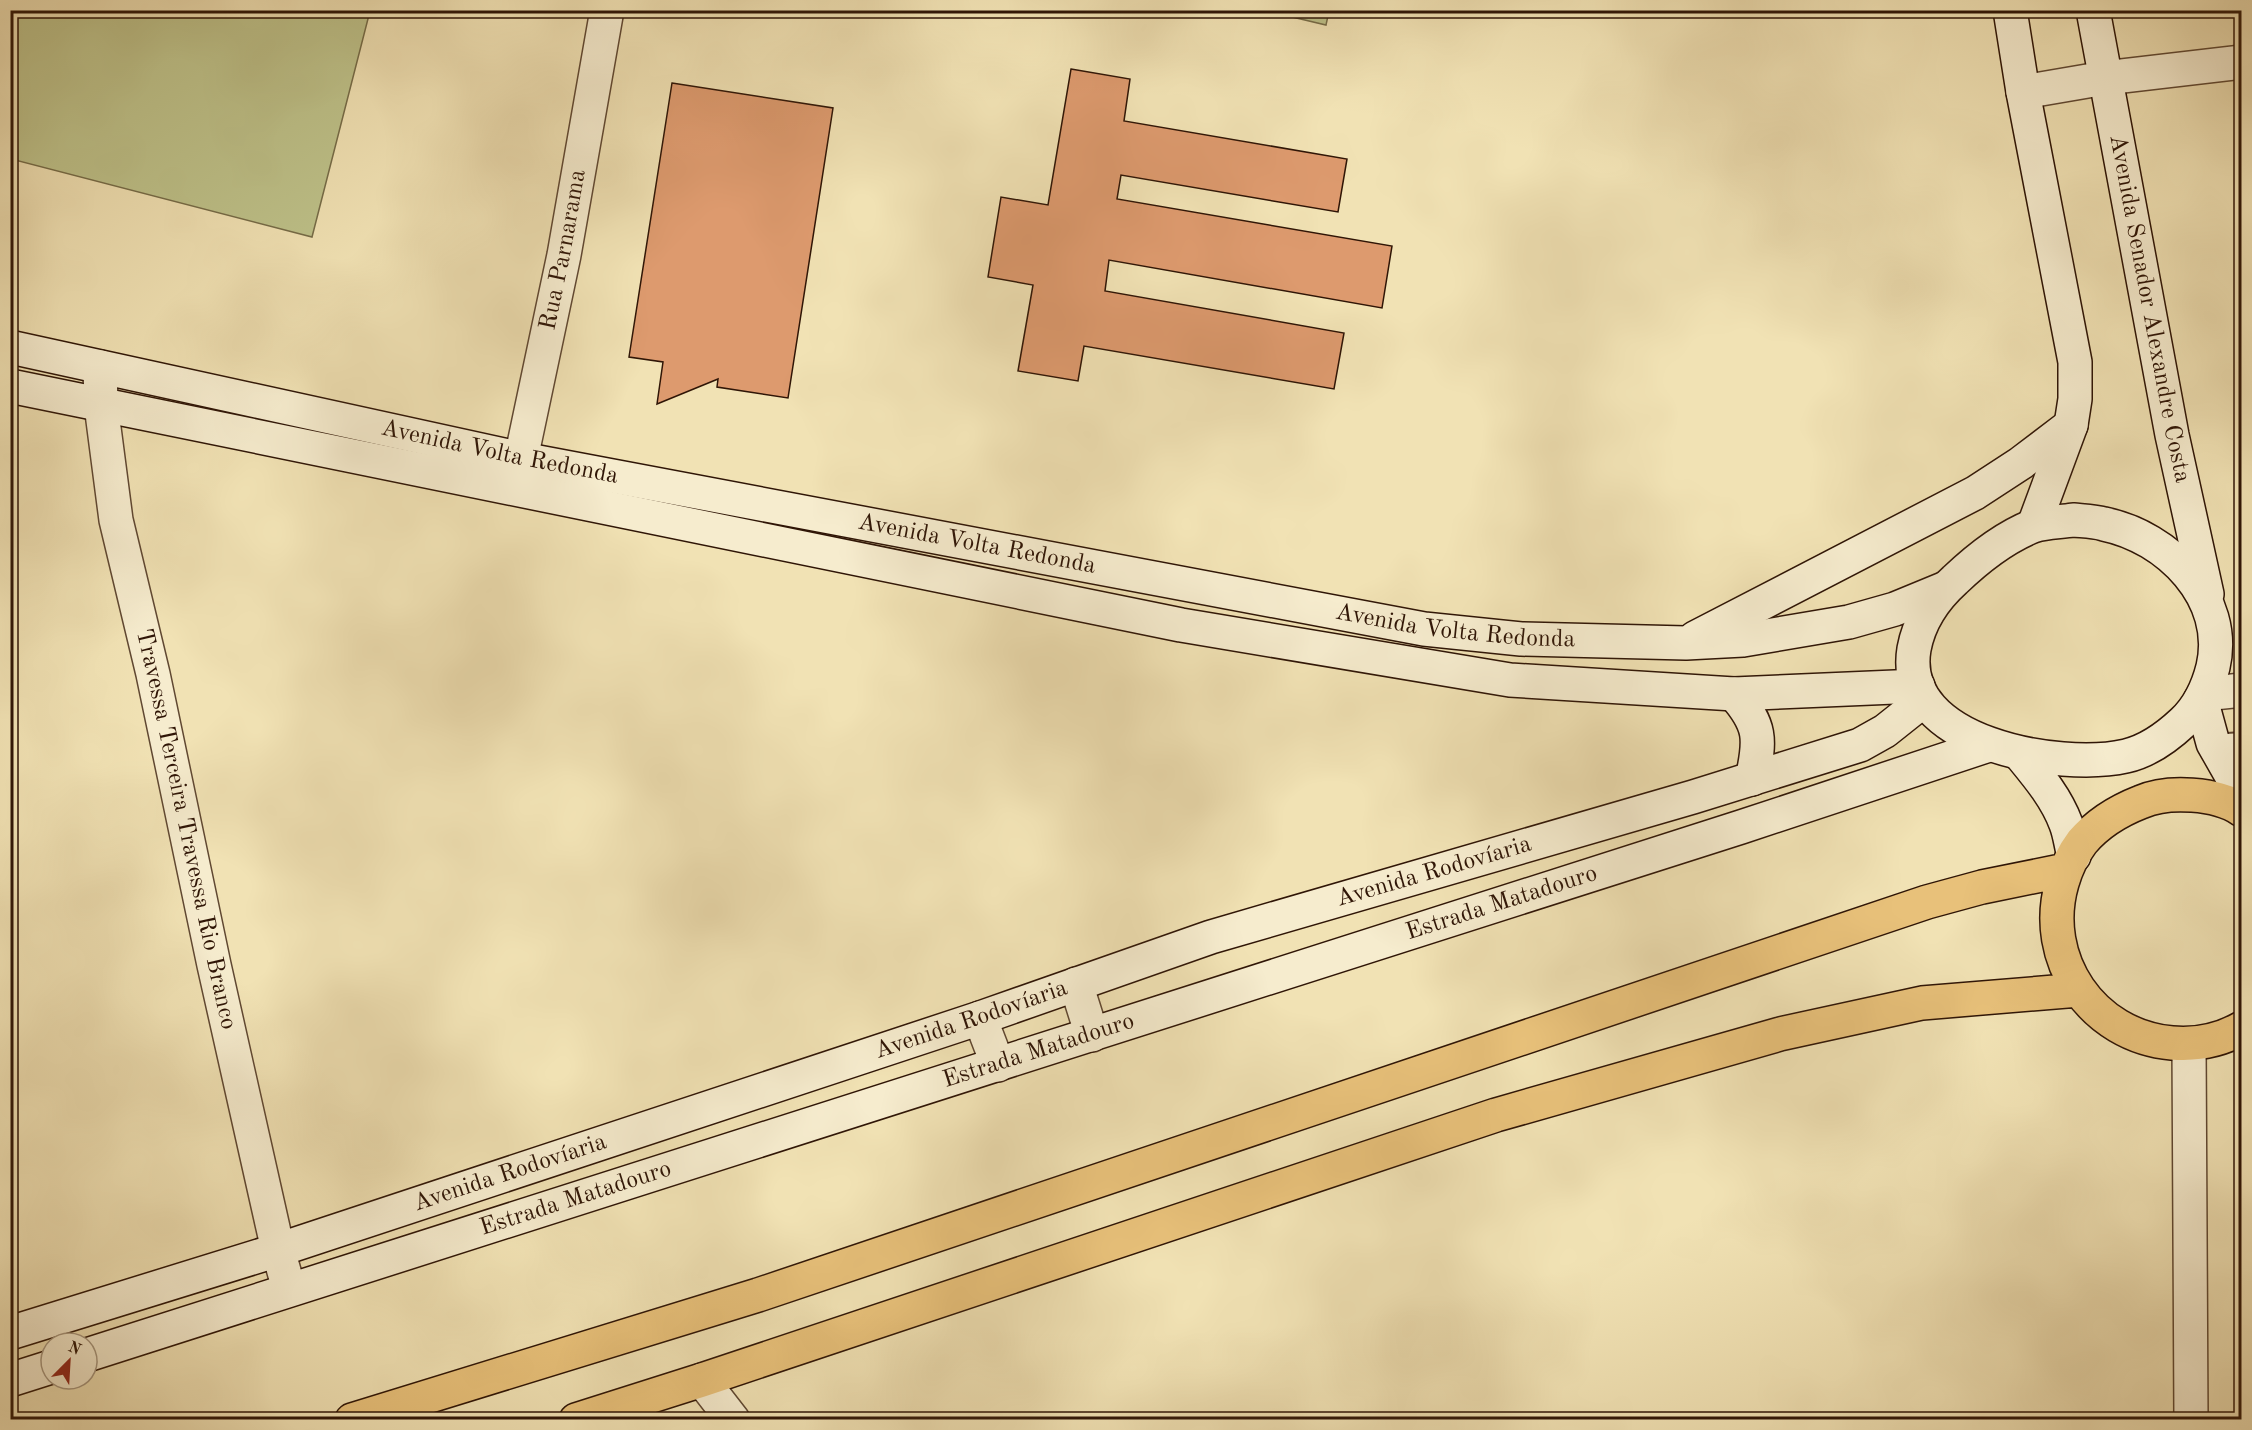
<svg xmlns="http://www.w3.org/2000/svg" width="2252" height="1430" font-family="'Old Standard TT',serif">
<rect width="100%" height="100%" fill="#f1e2b4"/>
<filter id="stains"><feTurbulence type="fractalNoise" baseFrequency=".00333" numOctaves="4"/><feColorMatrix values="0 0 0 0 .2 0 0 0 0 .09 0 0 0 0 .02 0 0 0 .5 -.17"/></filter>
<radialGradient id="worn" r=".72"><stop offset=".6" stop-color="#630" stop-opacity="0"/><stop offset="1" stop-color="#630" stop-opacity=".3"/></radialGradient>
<path fill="#bec28a" stroke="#766c48" stroke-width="1.5" d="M10,11H370L312,237L11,159Z
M1267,11H1329L1326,25Z"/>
<path fill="#dd9a6e" stroke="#2f1506" stroke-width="1.5" d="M1071,69L1130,79L1124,121L1347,159L1338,212L1121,175L1117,199L1392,246L1382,308L1109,260L1105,291L1344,333L1334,389L1084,346L1078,381L1018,371L1033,285L988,277L1001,197L1048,205Z
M672,83L833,108L788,398L717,387L718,379L657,404L663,362L629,357Z"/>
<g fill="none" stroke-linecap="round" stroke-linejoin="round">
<defs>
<path id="lane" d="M2213,743L2242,741"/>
<g id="street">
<path d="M2023,92L2105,78L2242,62"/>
<path id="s1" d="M100,367L101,405L116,520L153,674L214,965L278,1250L289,1289"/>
<path id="s2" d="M515,487L564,255L607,10"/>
<path d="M2204,694L2242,690"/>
<path d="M1076,984L1092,1035"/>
<path d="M980,1018L998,1065"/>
<path d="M2189,1044L2191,1420"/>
<path d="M702,1380L733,1420"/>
</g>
<g id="secondary">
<path d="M2010,10L2023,92L2075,362V399L2071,425L2034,525"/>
<path id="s3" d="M2093,10L2172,435L2207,594"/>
<path id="s4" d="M10,347L522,459L1424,629L1521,639L1686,643L1743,640L1849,622L1895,609L1946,588"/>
<path d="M10,386L1181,625L1510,680L1734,694L1918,686"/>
<path d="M2073,520C2083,521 2094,521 2104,524C2168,537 2229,598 2213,667C2208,687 2199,707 2183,722C2167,737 2148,751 2126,756C2060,771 1898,744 1914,649C1919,622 1935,598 1955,580C1978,558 2003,538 2033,526C2044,522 2060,522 2073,520Z"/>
<path d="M1695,638L1975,493L2021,463L2071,425"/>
<path d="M1734,694C1761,725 1761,739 1752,779"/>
<path d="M2201,699L2213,743L2242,794"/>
<path d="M2019,753C2037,775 2056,797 2066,824C2070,834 2071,846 2074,856"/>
<path id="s5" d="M10,1333L278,1250L980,1018L1211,937L1693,797L1860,745L1885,731L1924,700"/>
<path id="s6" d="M87,1355L1741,827L1989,745"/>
<path d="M10,1380L51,1367"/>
</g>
<path id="highway" d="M2242,810C2217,793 2168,790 2141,802C2118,811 2098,823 2082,842C2073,854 2066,869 2062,883C2040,959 2092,1036 2172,1043C2196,1045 2221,1040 2242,1028
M352,1420L758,1295L1927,902L1982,887L2066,870
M576,1420L702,1380L1496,1115L1780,1034L1922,1003L2079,990"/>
</defs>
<use href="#lane" stroke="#604832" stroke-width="20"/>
<use href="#street" stroke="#604832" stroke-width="36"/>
<use href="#secondary" stroke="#2f1506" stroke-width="36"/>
<use href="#highway" stroke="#2f1506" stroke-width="36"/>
<use href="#lane" stroke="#f6ecce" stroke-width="16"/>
<use href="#street" stroke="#f6ecce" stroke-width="33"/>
<use href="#secondary" stroke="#f6ecce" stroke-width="33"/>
<use href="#highway" stroke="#e8c17a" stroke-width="33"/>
</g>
<g text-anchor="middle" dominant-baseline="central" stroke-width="6" stroke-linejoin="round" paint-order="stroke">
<g font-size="24" fill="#2f1506" stroke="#f6ecce">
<text stroke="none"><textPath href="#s2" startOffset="242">Rua Parnarama</textPath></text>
<text stroke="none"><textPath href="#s3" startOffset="304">Avenida Senador Alexandre Costa</textPath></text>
<text stroke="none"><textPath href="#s4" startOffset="501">Avenida Volta Redonda</textPath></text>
<text stroke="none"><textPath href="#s4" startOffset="987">Avenida Volta Redonda</textPath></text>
<text stroke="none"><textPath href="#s4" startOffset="1473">Avenida Volta Redonda</textPath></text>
<text stroke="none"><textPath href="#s1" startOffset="471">Travessa Terceira Travessa Rio Branco</textPath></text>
<text stroke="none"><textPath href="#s5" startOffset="1497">Avenida Rodovíaria</textPath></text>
<text stroke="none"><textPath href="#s6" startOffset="1485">Estrada Matadouro</textPath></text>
<text stroke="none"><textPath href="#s5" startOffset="1011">Avenida Rodovíaria</textPath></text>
<text stroke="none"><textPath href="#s6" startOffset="999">Estrada Matadouro</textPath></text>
<text stroke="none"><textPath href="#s5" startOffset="525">Avenida Rodovíaria</textPath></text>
<text stroke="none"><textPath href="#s6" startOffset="513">Estrada Matadouro</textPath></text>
</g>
</g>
<rect width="2252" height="1430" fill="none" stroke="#f1e2b4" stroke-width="36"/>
<rect x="12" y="12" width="2228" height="1406" fill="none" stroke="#2f1506" stroke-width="3"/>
<rect x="18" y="18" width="2216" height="1394" fill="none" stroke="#2f1506" stroke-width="1.5"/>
<g transform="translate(69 1361) rotate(24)"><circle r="28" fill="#f6ecce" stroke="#a6967e" stroke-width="1.5"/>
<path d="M0-4.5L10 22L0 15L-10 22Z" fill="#8f2418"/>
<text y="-9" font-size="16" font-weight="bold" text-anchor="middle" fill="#2f1506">N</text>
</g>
<rect width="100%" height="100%" filter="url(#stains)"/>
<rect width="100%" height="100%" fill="url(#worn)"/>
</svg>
